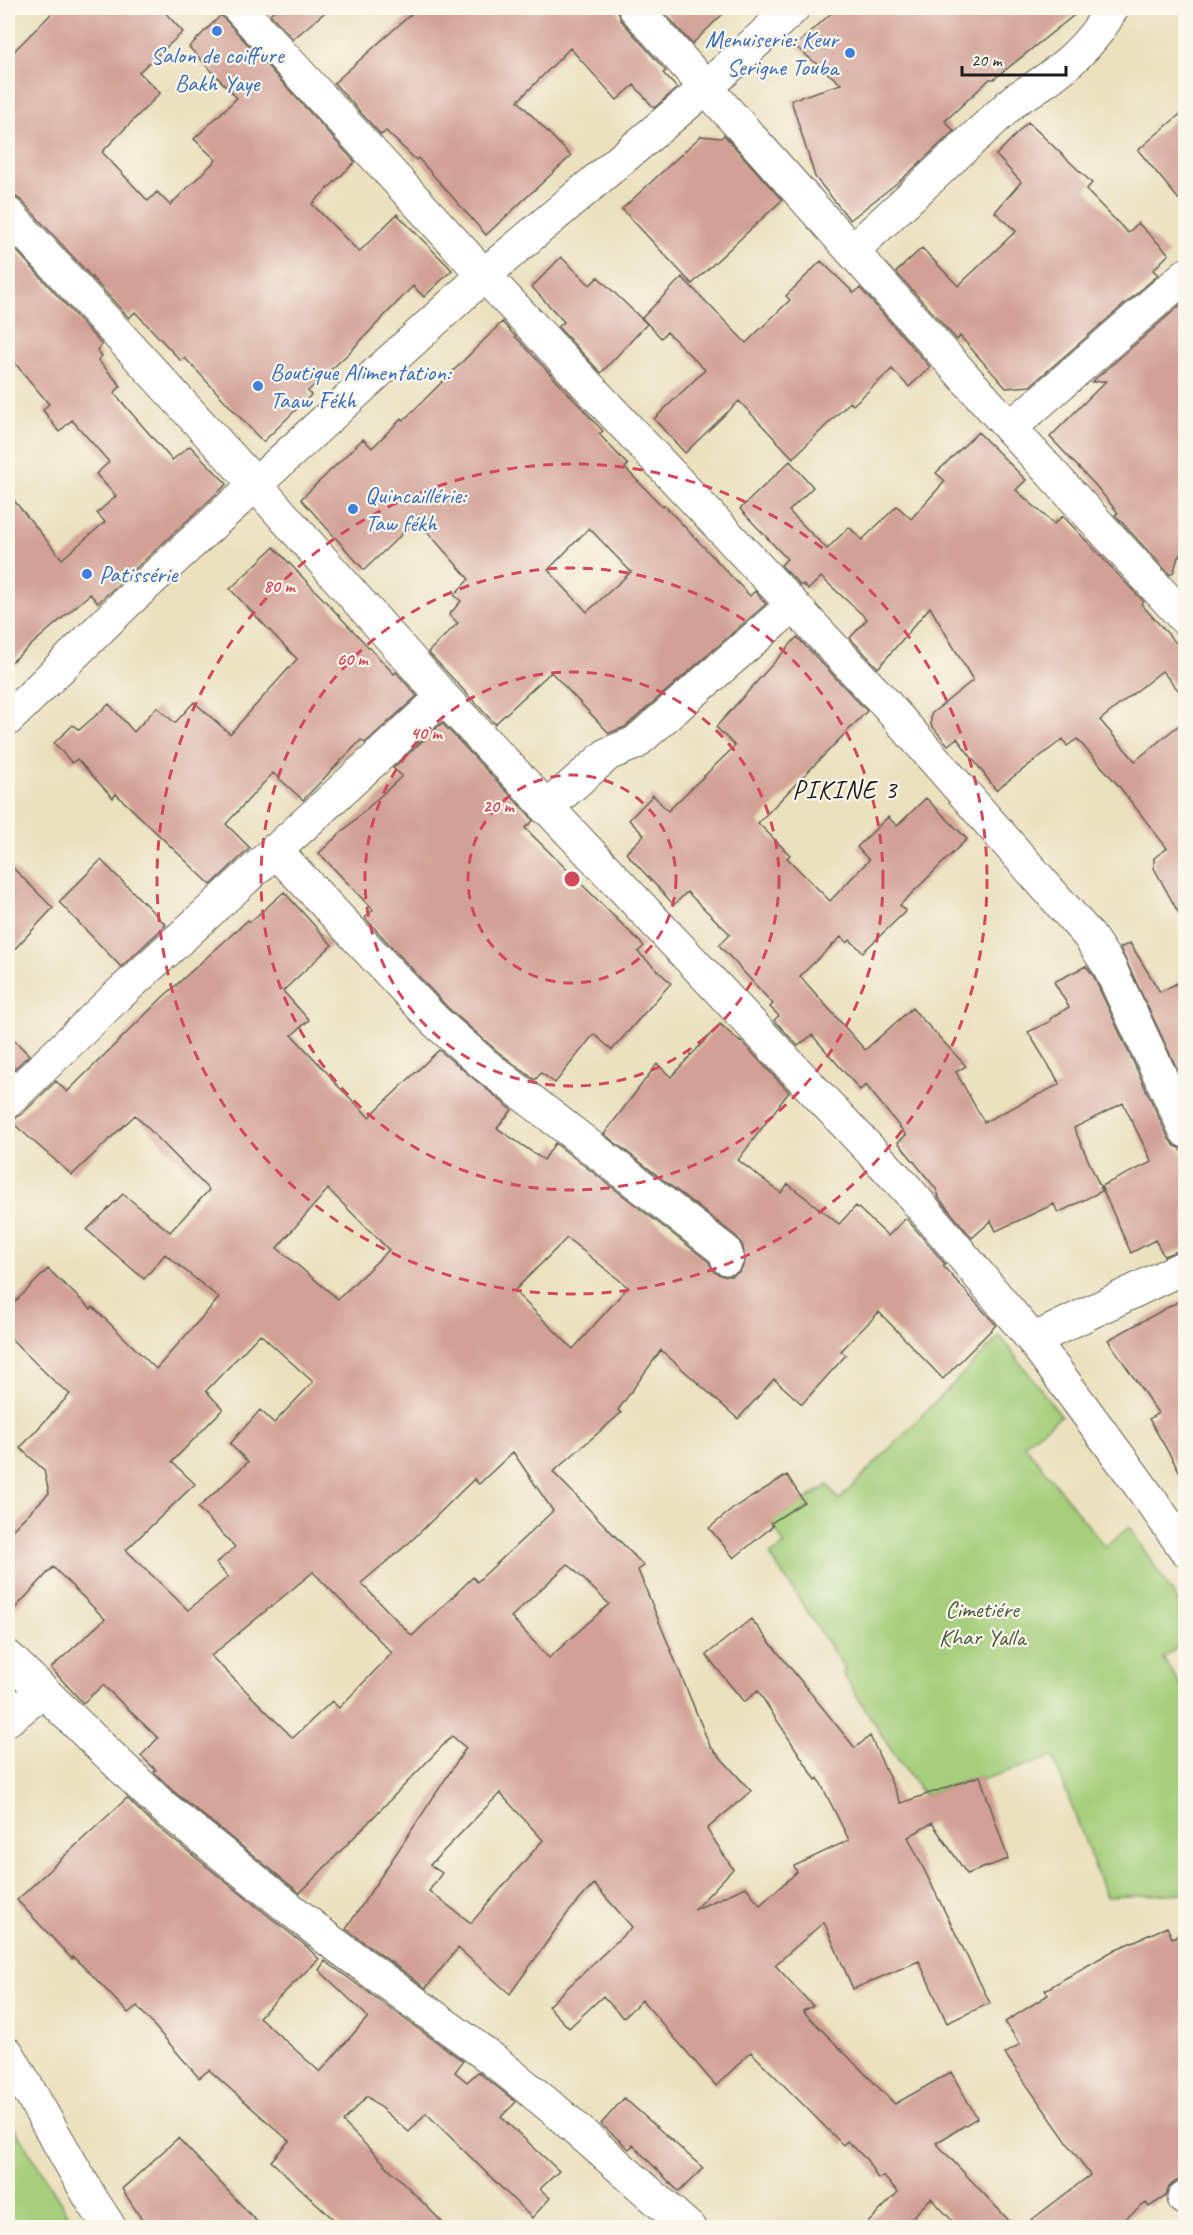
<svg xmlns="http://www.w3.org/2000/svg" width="1193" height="2235" font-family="Caveat,sans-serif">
<rect width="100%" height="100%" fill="#fbf7ec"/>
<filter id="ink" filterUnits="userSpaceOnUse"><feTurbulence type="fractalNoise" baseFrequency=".0167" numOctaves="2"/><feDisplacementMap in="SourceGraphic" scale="12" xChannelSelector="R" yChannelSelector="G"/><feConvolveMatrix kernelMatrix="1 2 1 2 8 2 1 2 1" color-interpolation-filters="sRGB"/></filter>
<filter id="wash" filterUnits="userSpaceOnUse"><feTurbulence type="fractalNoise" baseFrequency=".008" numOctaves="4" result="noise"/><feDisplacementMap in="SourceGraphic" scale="24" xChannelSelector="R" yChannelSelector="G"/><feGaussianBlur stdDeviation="1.35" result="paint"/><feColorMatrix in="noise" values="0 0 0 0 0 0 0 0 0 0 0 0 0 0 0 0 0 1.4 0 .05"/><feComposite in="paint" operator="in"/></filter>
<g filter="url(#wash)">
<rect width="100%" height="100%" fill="#ebe1bf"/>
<path fill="#a5cf7b" stroke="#60764c" stroke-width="1.5" d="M1000,1336L1061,1416L1024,1444L1105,1547L1129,1527L1185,1612V1642L1163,1658L1185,1693V1893L1106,1897L1053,1757L981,1780L980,1776L924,1795L893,1753L842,1672L845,1669L770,1555L785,1545L771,1522L828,1485L839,1500Z
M8,2118L68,2214L79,2227H8Z"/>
<g id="blocks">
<path fill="#d2a094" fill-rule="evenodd" d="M57,8H161L183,32L139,72L160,93L102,152L148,201L157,192L170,205L216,160L194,139L237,98L189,47L221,15L355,162L312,204L359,252L397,214L452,270L424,297L413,286L349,353L308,391L311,395L263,442L185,358L181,361L135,312L129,318L22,201L14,196H8V57Z
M277,8H330L293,39L270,14Z
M418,8H617L621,20L666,71L663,73L677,88L654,108L634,85L617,100L570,48L518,101L571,156L486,235L418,158L416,160L386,131L381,135L334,83Z
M660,8H729L692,44Z
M837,8H1083L994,79H990L945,121L954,131L902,179L850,220L815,177L791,100L841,84L795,46Z
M1185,110V207L1138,150Z
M1028,122L1092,183L1086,190L1128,233L1138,223L1169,254L1153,270L1158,275L1030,386L1006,388L960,336L957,340L896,272L922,248L958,286L1016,231L995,212L1021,182L996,155Z
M724,135L782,200L692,284L622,209L701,136L721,138Z
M8,241L102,345L97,350L102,356L98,360L121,386L114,393L172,460L190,446L227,484L98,603L90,594L8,665V493L62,559L105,522L97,513L116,496L96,474L109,462L72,420L59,432L43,410L49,404L8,355Z
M561,257L590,285L598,277L647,324L601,373L558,327L564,322L532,287Z
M821,261L854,293L860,288L930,367L909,387L892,369L853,405L850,402L793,458L739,401L685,453L654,419L705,370L667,332L661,338L642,318L682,277L746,343L790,300L786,296Z
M1185,301V550L1178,557L1174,571L1170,575L1115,515L1118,513L1097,487L1050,437L1106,381L1092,382Z
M502,322L603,431L599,434L628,465L625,468L663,507L664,505L750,596L755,591L766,604L625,727L609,733L551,672L495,724L428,652L458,623L449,615L461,601L454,595L469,579L417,520L364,570L301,499L363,439L372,448L402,418L404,420ZM589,528L631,572L587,612L548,570Z
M978,432L1026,480L1016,490L1054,524L1063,516L1144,602L1141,604L1185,653V698L1162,671L1100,720L1135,761L1185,720V925L1154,868V858L1167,848L1118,785L1077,739L1067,746L1063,739L996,790L957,738L948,745L931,725V714L973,680L930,607L878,668L850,638L867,619L821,577L808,590L803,584L801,586L781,565L787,559L740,509L790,461L813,487L789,511L827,549L849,527L862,540L897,506L911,519L945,481L936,473Z
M274,547L394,674L396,672L417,696L365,743L361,740L303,800L273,773L226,824L250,848L211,885L116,794L113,798L77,759L72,763L54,743L73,725L79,730L109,704L134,732L157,707L175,723L194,702L230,734L297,659L230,589Z
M797,637L867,711L758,823L790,855L787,858L830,901L869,860L857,847L888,817L897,826L926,798L967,839L900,905L906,911L863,952L850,940L847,943L841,937L800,976L865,1050L912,1008L966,1066L956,1072L984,1122L1060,1084L1028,1032L1051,1021L1050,1019L1069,1007L1054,982L1086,966L1093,975L1169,1139L1175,1146L1180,1148L1185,1159V1248L1164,1256L1155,1240L1131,1253L1101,1186L1152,1162L1123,1103L1074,1128L1102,1191L1058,1213L1054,1204L996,1231L991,1221L972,1238L938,1197L939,1196L936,1189L898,1142L906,1135L866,1085L860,1090L812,1035L798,1046L774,1020L779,1016L770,1007L773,1004L719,945L730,934L687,892L674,905L626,853L644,835L629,820L653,795L668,811L735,746L716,727Z
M442,723L530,816L533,821L525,828L644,946L638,952L671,983L612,1050L594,1034L555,1083L541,1073L535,1080L497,1051L448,1008L365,918L373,910L319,853L402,776L393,768Z
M101,860L166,925L121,967L59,902Z
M8,863L53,908L8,956Z
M284,892L332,945L283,991L309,1020L292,1035L332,1078L331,1079L369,1117L439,1050L512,1110L497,1128L544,1160L555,1143L709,1262L714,1272L723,1276H732L740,1271L745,1262L743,1246L737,1237L604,1134L657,1064L671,1077L720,1024L740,1042L741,1041L789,1092L738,1160L781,1193L788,1184L839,1224L856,1206L888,1236L906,1218L945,1264L943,1266L996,1325L943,1379L879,1312L841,1351L846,1355L802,1404L774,1379L738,1419L661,1350L618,1410L621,1413L553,1472L644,1566L638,1570L710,1746L751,1791L707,1829L733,1869L694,1910L746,1887L760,1905L797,1872L794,1866L849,1840L818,1778L816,1780L758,1691L744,1702L706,1655L751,1619L855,1748L870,1736L901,1803L980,1776L1008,1859L967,1874L932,1823L908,1837L990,2003L947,2023L919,1961L853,1989L824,1922L775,1965L813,2006L803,2011L895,2104L951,2072L977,2118L936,2143L1016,2228H959L931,2198L902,2228H863L898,2192L883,2176L878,2179L867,2160L847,2141L843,2145L751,2052L716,2086L642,2000L623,2018L603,1996L569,2028L548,2006L632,1927L594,1884L567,1914L510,1994L458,1948L426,1988L346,1929L466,1748L452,1736L300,1893L173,1791L154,1772L156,1770L141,1756L158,1738L103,1685L83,1703L51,1668L105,1619L53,1567L8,1616V1534L49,1493L44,1470L20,1448L70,1394L56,1383L8,1336V1309L48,1269L91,1309L93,1307L156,1369L219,1298L165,1254L144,1279L87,1230L123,1194L170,1232L209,1190L135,1115L72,1175L8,1119H13L21,1115L56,1081L67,1092L163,997L248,920L250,922ZM328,1189L389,1250L338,1299L277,1248ZM567,1238L628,1287L573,1349L514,1291ZM260,1334L313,1382L274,1423L260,1410L230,1444L248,1462L198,1508L235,1547L216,1563L228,1577L188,1610L126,1550L195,1484L172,1462L223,1409L206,1391ZM513,1452L553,1511L477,1582L473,1577L412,1636L361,1583L410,1542L474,1479L479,1484ZM568,1564L609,1604L549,1658L511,1617ZM313,1572L392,1653L339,1708L332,1701L293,1738L211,1656ZM500,1793L543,1840L471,1923L429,1891L442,1873L430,1865Z
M1130,943L1160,992L1185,979V1086L1120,948Z
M8,1034L29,1055L8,1075Z
M1185,1287V1481L1149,1419L1158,1413L1108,1340L1185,1298L1180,1290Z
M787,1475L804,1502L771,1523L773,1526L734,1558L709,1528L734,1508Z
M127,1798L149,1820L306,1946L319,1959L259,2017L320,2072L368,2017L319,1970L325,1961L463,2061L455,2072L467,2082L478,2072L516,2102L501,2117L559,2171L540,2189L550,2198L532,2218L426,2113L409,2132L367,2096L343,2122L448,2228H343L271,2161L289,2141L209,2070L199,2078L137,2006L128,2013L93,1976L73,1957L72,1959L17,1900Z
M1167,1927L1172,1938L1185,1932V2179L1175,2182L1169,2187L1166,2196L1149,2207L1146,2203L1113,2228H1021L1090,2175L1005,2054L1020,2044L1005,2022L1048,1995L1045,1990L1116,1949Z
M624,2098L703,2168L679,2192L633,2145L629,2149L601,2124Z
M178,2138L213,2175L263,2228H147L122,2189Z"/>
</g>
</g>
<g filter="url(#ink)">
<use href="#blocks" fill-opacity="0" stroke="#646155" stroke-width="1.5"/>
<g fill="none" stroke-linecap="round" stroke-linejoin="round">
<defs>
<path id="street" d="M239,8L484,275L884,702L1089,936L1109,966L1186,1131
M635,8L1010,428L1186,620
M8,214L256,485L443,697L906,1188L1033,1340L1134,1477L1186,1550
M853,250L1016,99C1055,77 1091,48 1112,8
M1010,428L1186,275
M8,719L127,602L484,275L707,87L793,8
M546,808L608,754L635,743L793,605
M275,850L435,1021L485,1065L725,1251L727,1258
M8,1101L114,999L443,697
M1033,1340L1186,1266
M8,1657L161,1805L329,1940L492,2059L556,2111L689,2228
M8,1719L43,1691
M8,2054L90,2197L110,2228
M1184,2198L1186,2197"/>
</defs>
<use href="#street" stroke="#646155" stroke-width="35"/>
<use href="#street" stroke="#fff" stroke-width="33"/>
</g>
</g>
<g fill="none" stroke="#d1495b" stroke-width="3" stroke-dasharray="10 8">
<circle cx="572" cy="879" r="104"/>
<circle cx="572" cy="879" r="207"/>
<circle cx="572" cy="879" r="311"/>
<circle cx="572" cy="879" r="415"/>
</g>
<g fill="#3f7fe0" stroke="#fbf7ec" stroke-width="2">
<circle cx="217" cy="31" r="6"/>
<circle cx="850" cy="53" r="6"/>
<circle cx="258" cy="386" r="6"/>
<circle cx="353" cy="509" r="6"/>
<circle cx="87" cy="574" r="6"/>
</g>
<g text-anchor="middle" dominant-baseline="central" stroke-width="4.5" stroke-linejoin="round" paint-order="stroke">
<g font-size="24" fill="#366cbe" stroke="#fbf7ec" text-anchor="start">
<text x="838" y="39" text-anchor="end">Menuiserie: Keur<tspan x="838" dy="28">Serigne Touba</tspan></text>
<text x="217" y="55" text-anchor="middle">Salon de coiffure<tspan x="217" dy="28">Bakh Yaye</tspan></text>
<text x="270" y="372">Boutique Alimentation:<tspan x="270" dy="28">Taaw Fékh</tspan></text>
<text x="365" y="495">Quincaillérie:<tspan x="365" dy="28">Taw fékh</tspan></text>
<text x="99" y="574">Patissérie</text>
</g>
<g font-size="24" fill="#4c5b3d" stroke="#fbf7ec">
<text x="982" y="1609">Cimetiére<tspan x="982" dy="28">Khar Yalla</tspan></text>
</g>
<g font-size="26" letter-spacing="1.5" fill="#1c1c1c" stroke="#fbf7ec">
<text x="845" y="789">PIKINE 3</text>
</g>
</g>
<circle cx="572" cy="879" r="9" fill="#d1495b" stroke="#fbf7ec" stroke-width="3"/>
<g font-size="18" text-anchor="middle" font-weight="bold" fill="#d1495b" stroke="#fbf7ec" stroke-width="4.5" stroke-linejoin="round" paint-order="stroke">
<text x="279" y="592">80 m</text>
<text x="352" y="665">60 m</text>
<text x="426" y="739">40 m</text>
<text x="498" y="812">20 m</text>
</g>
<rect width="1193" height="2235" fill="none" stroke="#fbf7ec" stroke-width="30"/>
<path d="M962 66v9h104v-9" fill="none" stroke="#1c1c1c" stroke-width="3"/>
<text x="971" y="66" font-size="18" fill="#1c1c1c" stroke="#fbf7ec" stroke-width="4.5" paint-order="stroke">20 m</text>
</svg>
